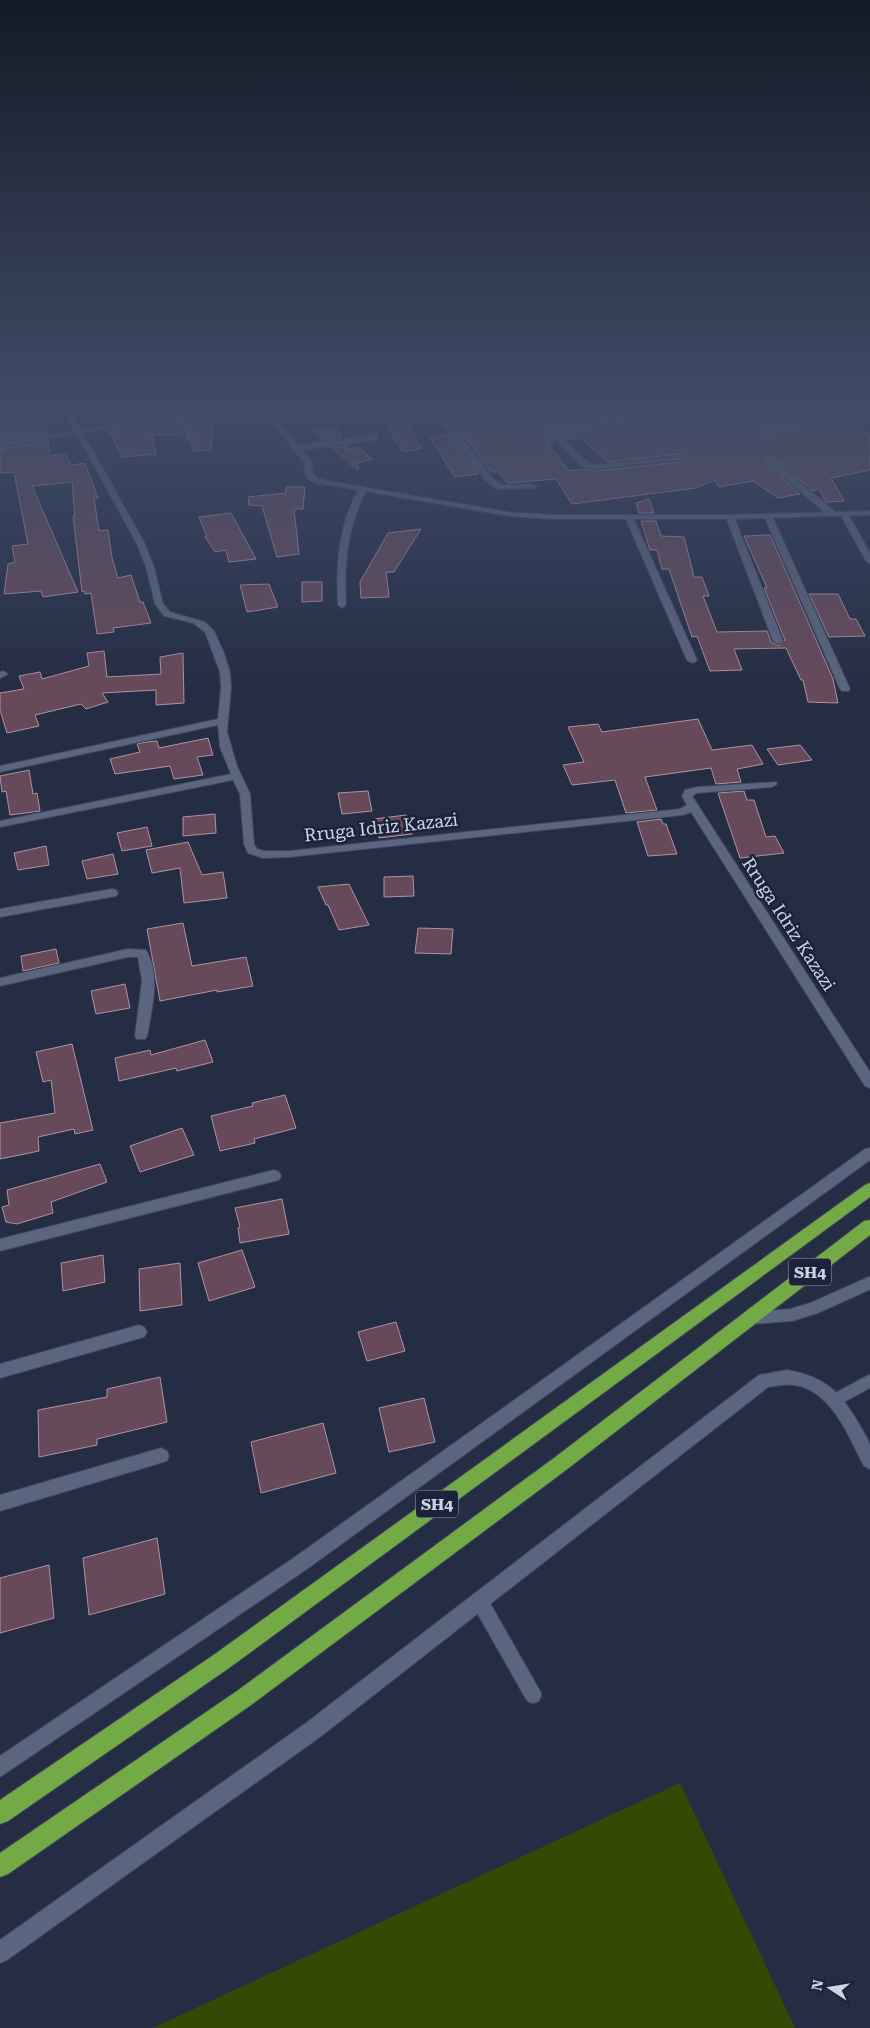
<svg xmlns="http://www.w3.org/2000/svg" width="870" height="2028" font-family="'Roboto Serif',serif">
<rect width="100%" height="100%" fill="#252d45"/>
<path fill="#344a04" d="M680,1783L795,2028H153Z"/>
<path fill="#674a59" stroke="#b291a1" d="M0,406H14L22,416L31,414L46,429L47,433L0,441Z
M113,406H156L161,413L105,423L96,409Z
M434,406H461L465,409L481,406H518L554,442L547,443L569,471L586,469L596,471L680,462L686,457L680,454L608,462L580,437L566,440L558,432L700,412L706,409L703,406H836L845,414L763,425L757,430L763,433L853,420L870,435V470L831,478L844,501L826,502L819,489L813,491L774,458L767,457L765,459L766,464L800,494L778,498L753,481L719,487L715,480L695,488L572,504L556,479L507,483L499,472H491L461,432Z
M530,406H689L551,425Z
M205,410L213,415L211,450L193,451L198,441L185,415Z
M176,417L183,434L152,435L156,454L122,457L109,430Z
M405,422L422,448L403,452L386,424Z
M337,428L341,437L323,439L314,431Z
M447,434L451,438L478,474L455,477L430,438Z
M48,441L50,456L65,454L71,465L85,463L98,498H94L99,531L108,530L112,558L118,578L131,575L140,602H143L151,623L113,628L114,632L97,634L91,593L85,594L84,591L82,592L73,516H75L72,482L32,486L78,592L43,597L41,591L4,594L8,564L15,562L12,546L28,544L14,472L0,473V449Z
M347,446L348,449L358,447L372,459L356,463L359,468L356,469L333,448Z
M286,487H305L303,509H294L299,554L277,557L262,506L249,505L248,497L286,493Z
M649,499L654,513H639L636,503Z
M231,513L256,559L229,562L226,550L215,552L205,537H207L199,517Z
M641,521H656L661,536L684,537L694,577H702L709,596H703L717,632L767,631L771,642L779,646L785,640L764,588H767L744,536L770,535L833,679L838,703L808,702L803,680H801L786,648L734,649L742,670L710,671L697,636L692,637L669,569H662L657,550H650Z
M421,529L394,572H386L389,597L361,598L360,582L388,533Z
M302,582H322V601L302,602Z
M269,584L278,607L247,612L240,585Z
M809,594H838L850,619H856L865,636L829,637Z
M104,651L107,677L161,674L160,657L183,653L184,703L156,705V690L102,693L108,702L86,709L81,704L35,715L39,726L7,733L0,710V693L24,689L19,676L40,672L42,679L89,666L87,653Z
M698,719L712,750L752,745L763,764L737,769L741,782L716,784L711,768L645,777L657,810L626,813L615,780L572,785L563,765L584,762L568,727L598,724L602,732Z
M208,738L213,755L197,757L203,775L174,779L170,766L115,774L110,759L140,752L137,744L146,742L157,741L159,748Z
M800,745L812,760L778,765L767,749Z
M29,770L33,794L37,793L40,811L10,815L6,791L2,792L0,776Z
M368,791L372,811L342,814L338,793Z
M744,791L747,800H754L766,837L775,836L784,853L740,858L718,793Z
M215,814L216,833L183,836V817Z
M406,815L412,834L379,838L374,819Z
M661,819L663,824H666L677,854L648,856L637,822Z
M147,827L152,846L122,851L117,833Z
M188,842L202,875L223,872L227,898L184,903L180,868L152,873L146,850Z
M46,846L49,865L18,870L14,853Z
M113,854L118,874L87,879L82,861Z
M413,876L414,896L384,897V877Z
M349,884L369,925L339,930L328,905H326L318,887Z
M183,923L192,966L246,957L253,986L217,992V990L160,1001L147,929Z
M418,928L453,929L451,954L415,953Z
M56,949L59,963L23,971L21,956Z
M125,984L130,1008L96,1014L91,991Z
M205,1040L213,1062L177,1071L176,1068L119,1081L115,1058L150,1050L151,1055Z
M72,1044L93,1130L75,1134L74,1129L38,1137L39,1151L0,1159V1123L55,1113L51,1080L43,1082L36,1052Z
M285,1095L296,1128L254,1139L255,1143L220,1151L211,1116L253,1106L252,1103Z
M182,1128L194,1155L140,1172L130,1146Z
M100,1164L107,1182L51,1202L53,1213L17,1224L6,1222L2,1207L9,1205L7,1190Z
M282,1199L289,1234L240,1243L238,1228L240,1227L235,1208Z
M242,1250L255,1287L209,1301L198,1263Z
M103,1255L105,1282L63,1291L61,1263Z
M180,1263L182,1305L140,1311L139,1269Z
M396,1322L405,1351L367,1361L358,1332Z
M160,1377L167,1422L97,1439V1445L39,1457L38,1410L107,1397V1389Z
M424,1398L435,1442L389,1452L379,1408Z
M323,1423L336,1473L261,1493L251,1442Z
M157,1538L165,1594L89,1615L83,1558Z
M49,1565L54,1618L0,1633V1578Z"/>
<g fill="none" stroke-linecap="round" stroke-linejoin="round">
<defs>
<path id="service-far2" d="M161,406L169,415
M179,413L193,443
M297,448L375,437"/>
<path id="service-far1" d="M751,1318L791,1315L814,1308L870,1283
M835,1400L870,1381"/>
<path id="service" d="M479,1600L533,1695"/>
<path id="minor" d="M61,406H68L144,542L154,567L163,604L170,612L205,622L214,631L224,653L230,672L231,688L227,732L237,766L250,794L254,844L257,849L264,851H289L680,809L687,805L682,796L685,790L697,787L776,782L777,784L772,787L697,793L692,796L870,1072V1088L865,1086L691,812L683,815L289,857L263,858L248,853L244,844L240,794L233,780L0,827V821L231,774L220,747L218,725L0,772V766L218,719L221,688L220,672L205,632L193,623L164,616L155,604L146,567L136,542Z
M420,406H427L458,433L491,476L501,485L532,484L536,486L535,488L496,489L485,480L452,437Z
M520,406H528L550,427L700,406L704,408L700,410L554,431L589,463L596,465L680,456L684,458L680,460L596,469L583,467Z
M870,412V416L763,431L759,429L763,427Z
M767,459H773L835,512V516H829L767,463Z
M360,487L367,489C347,529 344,561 346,605L342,608L338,605C336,563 338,524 360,487Z
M841,512L848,514L870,553V564L866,561L840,514Z
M765,514L772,516L850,689L848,691H842L840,689L764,516Z
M626,515L633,517L697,660L695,662L692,663L687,660L625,517Z
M727,515L734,517L783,641L781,643L778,644L773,641L726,517Z
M3,671L8,674L0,678V672Z
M112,889L116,890L118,893L116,896L0,917V909Z
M128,949L146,950C161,975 152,1009 147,1036L145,1039H137L135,1036L142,981L138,957H128L0,986V978Z
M274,1170L279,1172L281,1176L279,1180L0,1251V1239Z
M139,1325L144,1327L147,1332L144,1337L0,1378V1364Z
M161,1448L167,1451L169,1456L167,1461L0,1511V1495Z"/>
<path id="tertiary" d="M201,406H212L162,419L0,447V443L162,415Z
M259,406H265L311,461L313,474L320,479L328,481L509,512L552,515H730L870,511V515L730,519H552L509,516L328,485L315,483L306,477L304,463Z
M870,1148V1160L307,1569L0,1777V1756L295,1557L865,1149Z
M787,1370C824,1376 841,1392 859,1424C862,1430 868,1438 870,1445C870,1452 870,1462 870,1469L864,1466C850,1440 835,1398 803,1387C792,1383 780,1385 768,1387L320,1737L7,1960L0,1963V1940L306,1723L759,1375Z"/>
<path id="trunk" d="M870,1183V1197L229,1668L8,1821L0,1824V1800L215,1654L865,1185Z
M870,1220V1235L566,1470L251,1705L8,1874L0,1877V1853L237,1691L554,1458L864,1221Z"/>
</defs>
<use href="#service-far2" stroke="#40475b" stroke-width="8"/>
<use href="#service-far1" stroke="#40475b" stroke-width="14"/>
<use href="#service" stroke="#40475b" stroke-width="18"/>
<use href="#minor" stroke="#40475b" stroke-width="2"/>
<use href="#tertiary" stroke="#40475b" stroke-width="2"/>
<use href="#trunk" stroke="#40475b" stroke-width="2"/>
<use href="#service-far2" stroke="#5b6580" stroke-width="6"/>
<use href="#service-far1" stroke="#5b6580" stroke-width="12"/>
<use href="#service" stroke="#5b6580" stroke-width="16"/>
<use href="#minor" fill="#5b6580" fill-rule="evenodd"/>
<use href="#tertiary" fill="#5b6580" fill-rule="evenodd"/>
<use href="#trunk" fill="#73aa46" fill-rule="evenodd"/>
</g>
<linearGradient id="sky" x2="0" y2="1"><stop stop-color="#141926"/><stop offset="0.59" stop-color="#404c68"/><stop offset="1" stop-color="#404c68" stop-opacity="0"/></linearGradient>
<rect width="870" height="690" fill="url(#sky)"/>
<g text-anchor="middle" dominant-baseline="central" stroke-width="5" stroke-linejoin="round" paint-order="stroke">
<g fill="#1b233a" stroke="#989fb1" stroke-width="1">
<rect x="789" y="1258.5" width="42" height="27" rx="4"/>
<rect x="416" y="1490.5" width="42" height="27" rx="4"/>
</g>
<g font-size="16" font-weight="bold" fill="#ced4e4">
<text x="810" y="1272">SH4</text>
<text x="437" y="1504">SH4</text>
</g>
<g font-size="18" fill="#ced4e4" stroke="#1b233a">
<text transform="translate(381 827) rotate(-6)">Rruga Idriz Kazazi</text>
<text transform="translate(789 924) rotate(57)">Rruga Idriz Kazazi</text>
</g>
</g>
<g transform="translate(830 1988) rotate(282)" stroke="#1b233a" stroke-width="4" paint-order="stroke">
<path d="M0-4L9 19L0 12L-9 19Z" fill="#ced4e4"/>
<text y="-8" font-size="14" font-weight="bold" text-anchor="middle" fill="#ced4e4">N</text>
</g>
</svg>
